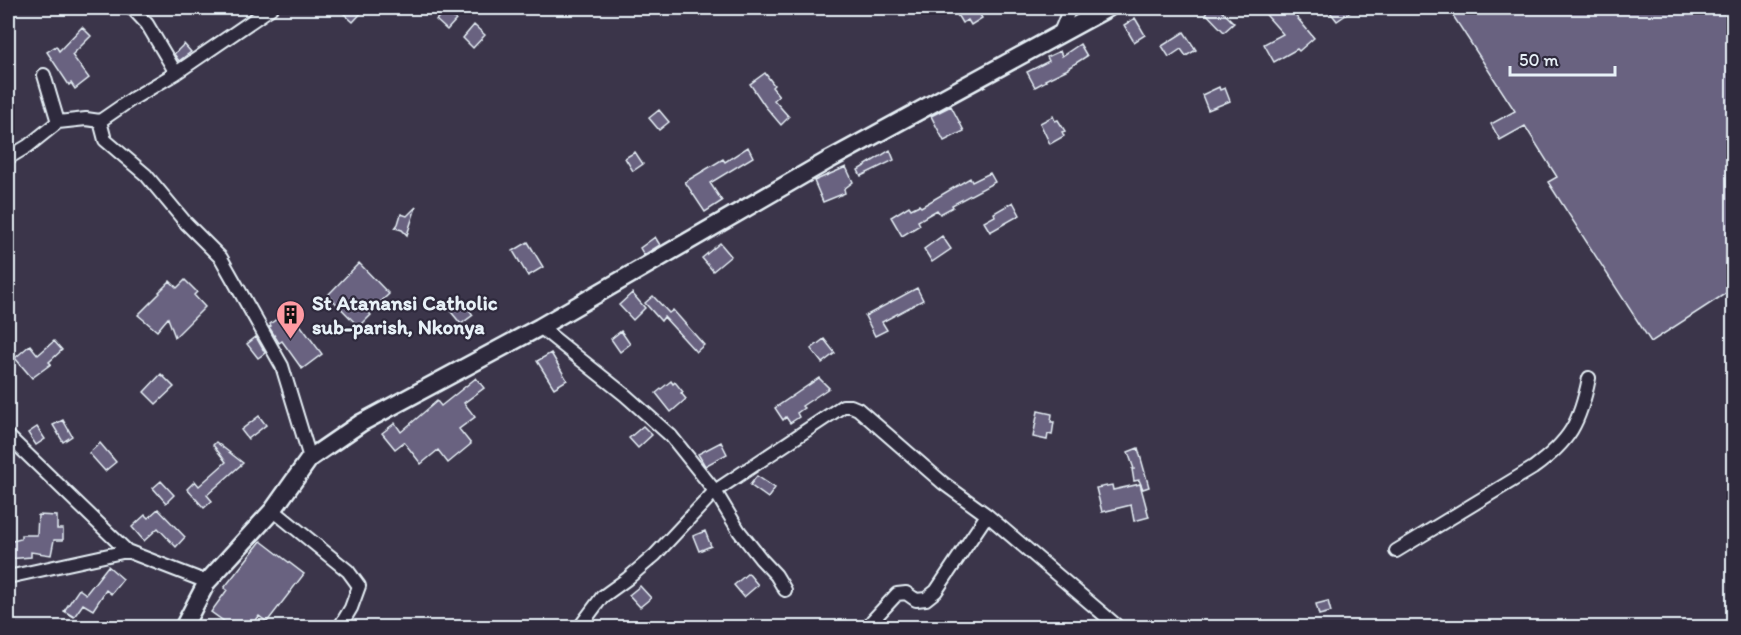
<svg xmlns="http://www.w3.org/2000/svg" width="1741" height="635" font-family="Itim,sans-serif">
<rect width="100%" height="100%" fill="#3b354a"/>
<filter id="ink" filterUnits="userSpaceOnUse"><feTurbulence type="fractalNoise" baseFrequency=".0167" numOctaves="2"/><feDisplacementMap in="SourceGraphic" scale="12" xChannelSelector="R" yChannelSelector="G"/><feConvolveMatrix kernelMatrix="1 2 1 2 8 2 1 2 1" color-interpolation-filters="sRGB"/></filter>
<g filter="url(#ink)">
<path fill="#696280" stroke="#e8f1f8" stroke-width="1.5" d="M348,8H366L353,22L343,13Z
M953,8H989L979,13L982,18L971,25L968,20L962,23Z
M1201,8H1219L1234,23L1224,32Z
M1260,8H1301L1294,14L1314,38L1299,51L1297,49L1274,62L1264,44L1283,34Z
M1327,8H1356L1337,21Z
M1448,8H1734V288L1651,342L1548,182L1557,177L1525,126L1500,140L1491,124L1515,111Z
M445,10L456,20L447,30L436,20Z
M1135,18L1145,35L1134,42L1124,25Z
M474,25L485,35L473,48L463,38Z
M82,27L91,36L72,55L89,78L75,89L71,83L69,85L47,52L56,46L59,51Z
M1184,32L1196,50L1186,56L1181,49L1169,57L1162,46Z
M184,44L191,52L179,61L174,54Z
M1080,44L1087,56L1068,68V69L1045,80L1046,81L1035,87L1027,72L1049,61L1047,57L1060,51L1062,56Z
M765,73L774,85L772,87L779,96L774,100L789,117L781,125L765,106L750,84Z
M1219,87L1220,90L1225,88L1230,101L1208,110L1202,95Z
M951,106L964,131L944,141L931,116Z
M659,110L669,122L659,130L649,118Z
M1053,116L1055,121L1058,120L1065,131L1062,132L1064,136L1050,144L1040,123Z
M748,147L753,157L710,183L722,201L705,212L685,182L723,159L725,162Z
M890,150L894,160L861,176L858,170Z
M635,152L643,164L633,171L625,158Z
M846,167L853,182L844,189L845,193L823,202L814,181Z
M990,173L995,182L952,205L953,207L940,214L937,210L918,221L920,225L902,236L891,217L909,206L911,209L919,205L921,207L970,178L972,182Z
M1013,202L1020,215L990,232L984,222L995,216L994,213Z
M416,207L407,235L402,230L395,228L398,224L401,214L407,216Z
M942,236L951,249L932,262L924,249Z
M655,237L660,245L644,255L640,248Z
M528,242L543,267L528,276L513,251Z
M720,243L731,256L713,271L702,258Z
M359,263L389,294L369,313L371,315L359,327L328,295Z
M185,280L197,292L194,295L205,307L175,337L168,318L157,331L138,315L160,293L159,292L170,281L177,288Z
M917,288L923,300L882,322L887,330L875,336L865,316Z
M632,293L645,308L633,320L619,305Z
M653,296L669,313L673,310L704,345L696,352L664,317L661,321L645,303Z
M460,297L473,315L461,324L447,307Z
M289,310L322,354L302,369L282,341L279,343L269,327L271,326L270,324Z
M621,331L630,344L620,352L611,339Z
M256,337L265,353L258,358L247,344Z
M824,339L835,353L822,363L811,349Z
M54,341L62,350L49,362L51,364L32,378L15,358L30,345L38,355Z
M551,353L567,380L554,388L537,361Z
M161,374L174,387L156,404L144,392Z
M476,378L484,388L464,403L475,417L459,429L471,444L448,463L438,450L421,464L404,442L395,449L382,433L395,423L401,432L437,401L441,406Z
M819,378L829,388L802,406L804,408L797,413L799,417L790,423L786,417L783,420L775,408Z
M671,381L673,384L675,382L683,392L681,393L686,399L671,412L656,393Z
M1038,411L1052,414L1051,422H1054L1052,435L1048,434L1047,440L1033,437Z
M259,416L266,425L248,439L241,430Z
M63,420L72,436L63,442L53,425Z
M643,426L652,435L638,448L629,438Z
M37,427L45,439L36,445L28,433Z
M216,442L243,463L207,495L212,501L204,508L187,489L195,481L199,486L226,462L213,445Z
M721,442L727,454L705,466L698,454Z
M100,443L116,462L105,471L89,453Z
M1138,448L1149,487L1143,489L1139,480L1134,481L1132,469H1134L1128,452Z
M757,476L775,488L768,498L750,485Z
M161,481L174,495L166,503L153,488Z
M1140,484L1149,517L1134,521L1131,505L1102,512L1096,488L1112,485L1113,490Z
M158,509L185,537L176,547L158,528L144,541L132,527L145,515L148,518Z
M38,515L57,516V529H63V540H54L51,555L31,552V557L8,559V542L21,539V535H37Z
M705,531L711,546L699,551L693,536Z
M261,541L304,574L267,622L259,616L251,627H232L211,612L227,590L224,588Z
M108,566L123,579L111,594L106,590L93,610L83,604L74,617L64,611L79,589L86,594Z
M748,573L758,585L744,597L734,585Z
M640,586L651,598L640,607L629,595Z
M1328,601L1331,612L1319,615L1316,604Z"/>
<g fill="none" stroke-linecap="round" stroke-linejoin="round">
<defs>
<path id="street" d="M132,8L147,24L176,73
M1059,35L1070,8
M44,75L58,122
M100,121L105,140L146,175L186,223L221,258L282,366L310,458
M8,158L28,146L58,122L86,119L100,121L132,99L176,73L271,8
M540,327L625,395L671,436L715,491L739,531L761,559L776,575L785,590
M8,436L127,551L207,582
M273,510L348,571L359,586L351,608L339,628
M1396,551L1533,468C1570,441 1580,423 1589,378
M8,577L127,551
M872,621L897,594L906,593L916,600L926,599L936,591L987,515L1116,625V628
M579,628L602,597L627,579L655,555L715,491L843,406H851L858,409L943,483L987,515"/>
<path id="secondary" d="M183,628L207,582L273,510L310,458L361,423L540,327L827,161L1108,8"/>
</defs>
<use href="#street" stroke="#e8f1f8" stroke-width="16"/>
<use href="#secondary" stroke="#e8f1f8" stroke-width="21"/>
<use href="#street" stroke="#2f2a3d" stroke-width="12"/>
<use href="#secondary" stroke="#2f2a3d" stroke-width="16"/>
</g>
</g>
<defs>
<symbol id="building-pin" viewBox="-11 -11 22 30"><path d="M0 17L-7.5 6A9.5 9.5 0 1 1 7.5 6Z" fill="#ff9aa2" stroke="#2f2a3d"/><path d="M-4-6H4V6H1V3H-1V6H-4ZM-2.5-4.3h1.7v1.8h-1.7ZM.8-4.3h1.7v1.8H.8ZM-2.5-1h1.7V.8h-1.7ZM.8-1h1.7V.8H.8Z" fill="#111"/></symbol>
</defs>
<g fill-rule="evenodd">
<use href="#building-pin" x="274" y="298" width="33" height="45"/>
</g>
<g text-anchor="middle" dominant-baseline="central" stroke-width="4.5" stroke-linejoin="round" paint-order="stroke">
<g font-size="21" font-weight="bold" fill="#e8f1f8" stroke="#2f2a3d" text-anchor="start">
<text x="312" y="302">St Atanansi Catholic<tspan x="312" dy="24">sub-parish, Nkonya</tspan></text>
</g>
</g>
<rect width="1741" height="635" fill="none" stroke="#2f2a3d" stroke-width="30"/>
<rect x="15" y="15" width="1711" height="605" fill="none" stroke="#e8f1f8" stroke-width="2" filter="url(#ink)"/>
<path d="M1510 66v9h105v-9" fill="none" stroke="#e8f1f8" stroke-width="3"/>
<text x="1519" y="66" font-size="18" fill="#e8f1f8" stroke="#2f2a3d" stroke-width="4.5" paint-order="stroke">50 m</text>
</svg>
